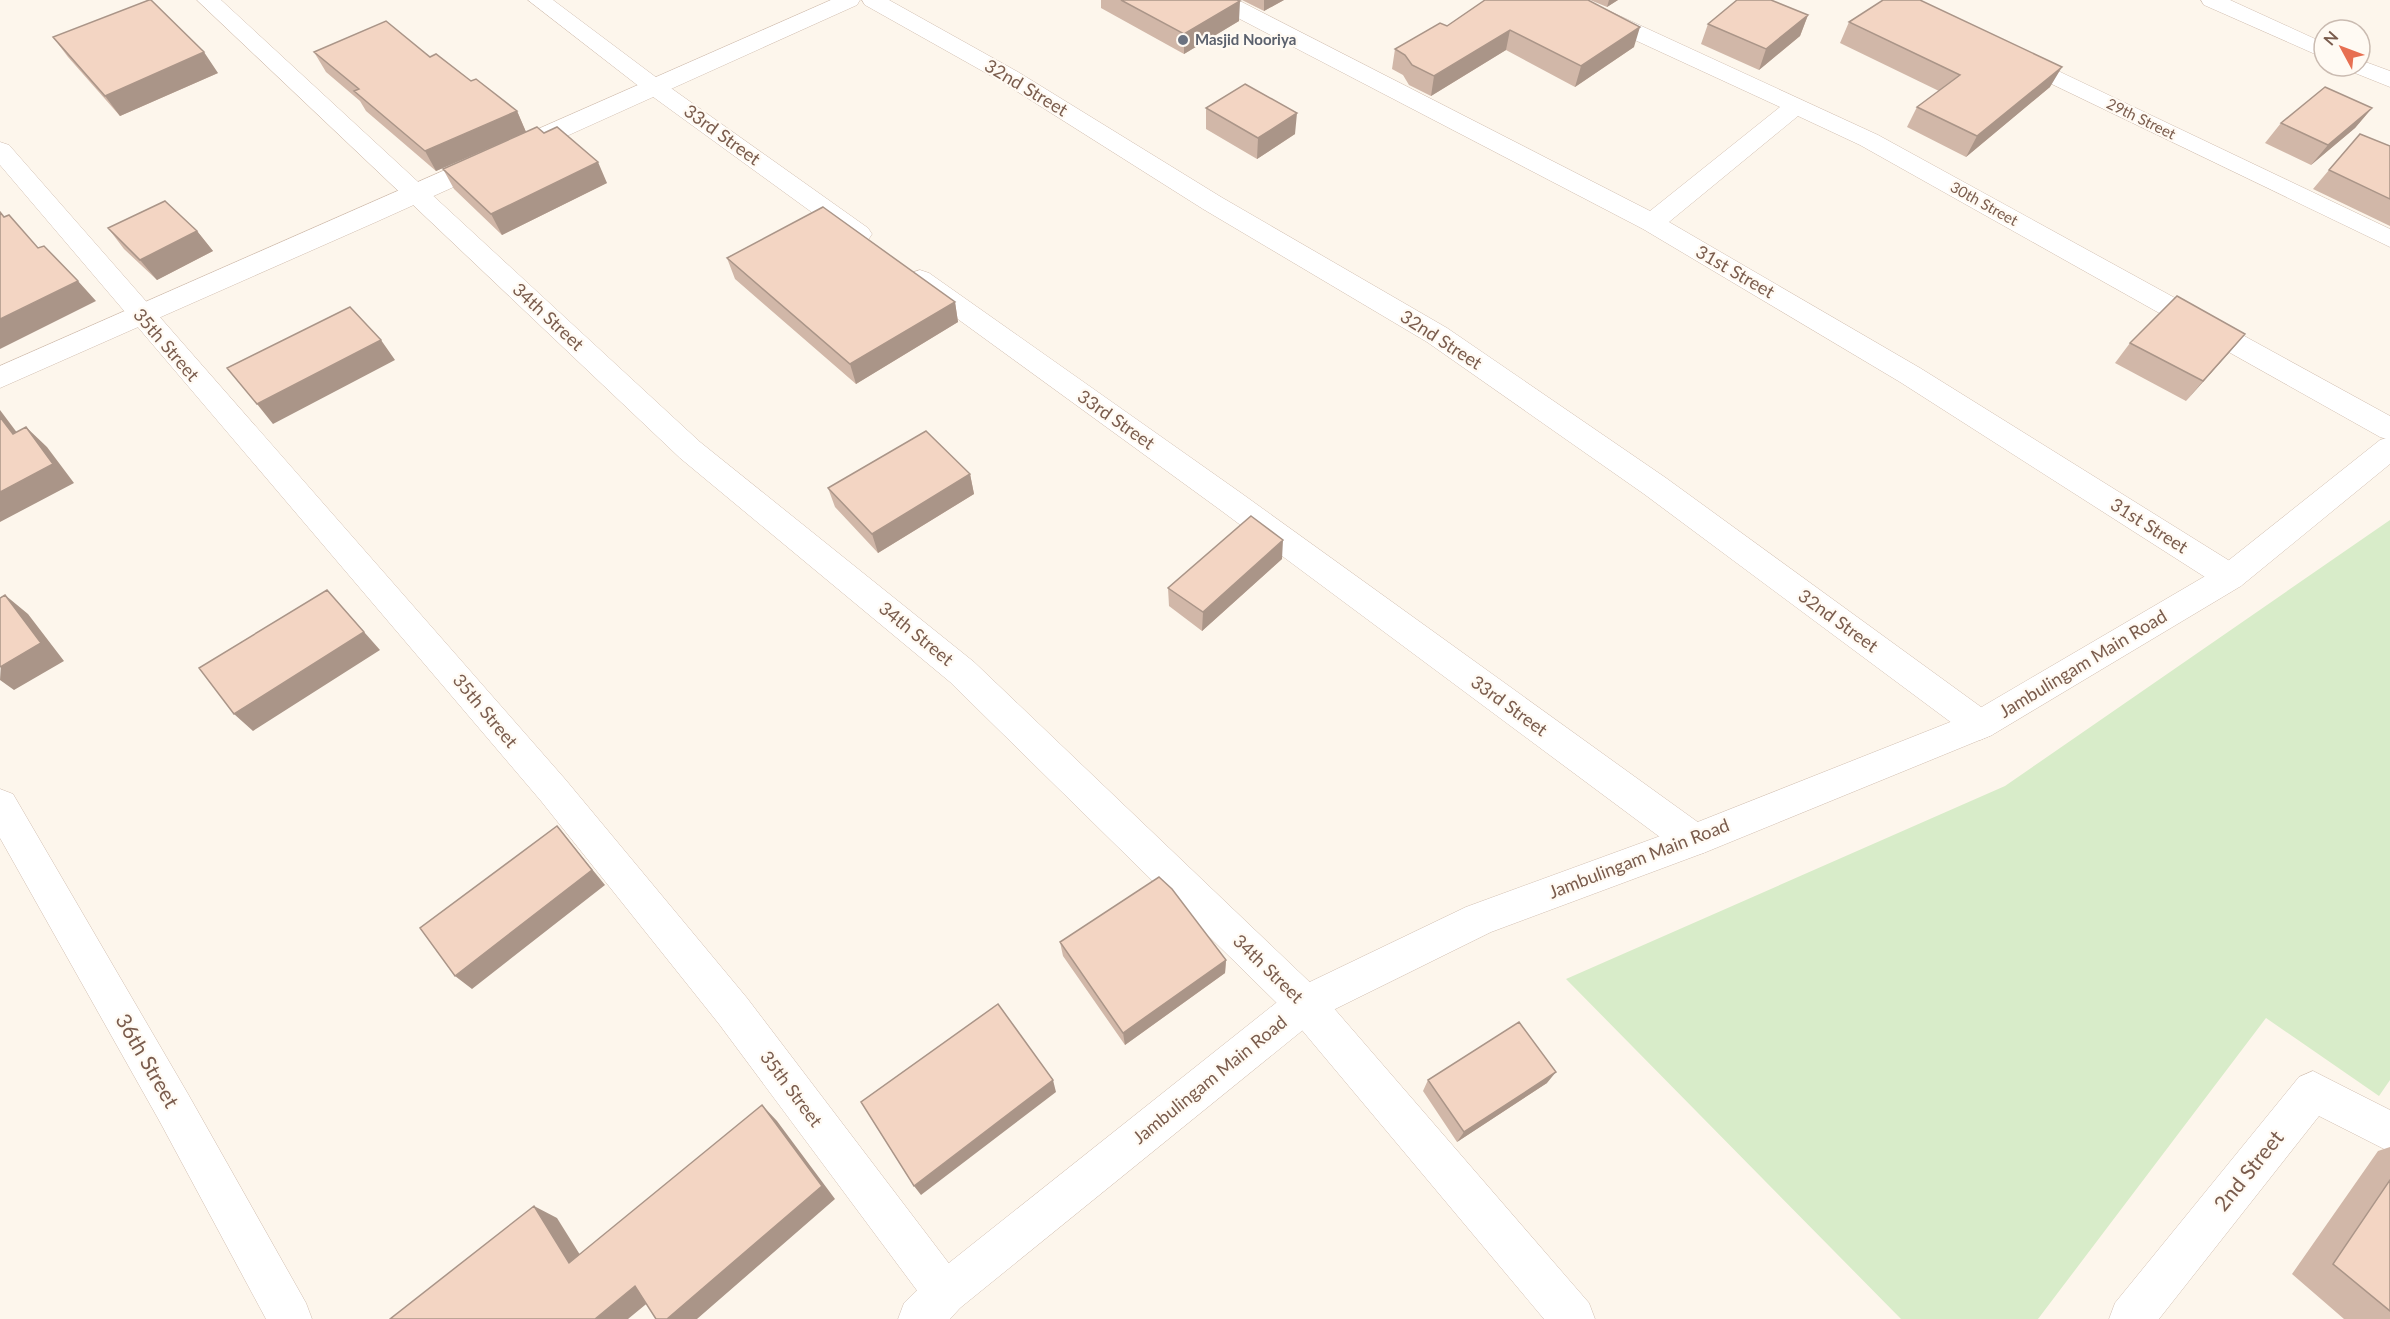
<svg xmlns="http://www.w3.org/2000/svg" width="2390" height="1319" font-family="Lato,sans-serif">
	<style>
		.green { fill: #d8ecc9 }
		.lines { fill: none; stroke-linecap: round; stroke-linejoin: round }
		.minor-casing { stroke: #d1beb0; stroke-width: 1 }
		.tertiary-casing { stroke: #d1beb0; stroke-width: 1 }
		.minor { fill: #fff; fill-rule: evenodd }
		.tertiary { fill: #fff; fill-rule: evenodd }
		.wall { fill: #d1b7a8 }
		.shaded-wall { fill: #aa9588 }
		.building { fill: #f3d5c3; stroke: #aa9588; stroke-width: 1.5 }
		.worship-dot { fill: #6b7280; stroke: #fffaf3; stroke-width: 2 }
		.labels { text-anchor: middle; stroke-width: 4.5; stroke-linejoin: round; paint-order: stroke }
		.far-worship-label { font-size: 15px; font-weight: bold; fill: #5b616d; stroke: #fffaf3; text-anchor: start }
		.far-street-label { font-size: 15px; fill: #7a5c4d; stroke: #fffaf3 }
		.street-label { font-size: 18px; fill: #7a5c4d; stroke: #fffaf3 }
		.near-street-label { font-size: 21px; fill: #7a5c4d; stroke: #fffaf3 }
	</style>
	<rect width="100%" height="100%" fill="#fdf6ec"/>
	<path class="green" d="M2390 520V1080L2379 1096 2266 1018 2038 1319H1901L1566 979 2005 786Z"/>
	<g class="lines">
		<defs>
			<path id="minor" d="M197 0H221L700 442 974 662 1319 991 1589 1303 1595 1319H1544L1291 1017 950 682 680 458Z
				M528 0H553L661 81 868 228 872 234 868 240 859 242 850 240 645 91Z
				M862 0H889L1018 72 1221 197 1447 328 1666 478 1992 715 1997 725 1992 735 1980 740 1968 735 1644 494 1427 342 1203 209 1002 82 865 5Z
				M1210 0H1238L1650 211 1780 107 1559 5 1556 0H1585L1878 135 2390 416V440L2380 437 1860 145 1798 116 1669 222 1920 368 2241 568 2246 577 2241 586 2230 590 2219 586 1900 382 1643 229 1213 5Z
				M2201 0H2230L2324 43V58L2204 5Z
				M2016 51 2390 229V247L2008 63 2005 58 2008 53Z
				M2360 60 2390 71V87L2350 71 2346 66H2360Z
				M0 142 9 145 565 779 747 998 960 1278 967 1293 960 1308 945 1315 930 1308 719 1024 541 801 0 165Z
				M920 270 929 273 1241 493 1706 828 1711 840 1706 852 1693 856 1680 852 1219 509 911 285 907 279 911 273Z
				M0 789 13 794 188 1094 306 1303 312 1319H266L160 1122 0 838Z
				M2313 1071 2390 1110V1152L2319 1116 2159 1319H2109L2115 1303 2299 1077Z"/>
			<path id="tertiary" d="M831 0H860L857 5 376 222 0 388V366Z
				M2390 437V464L2241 586 1992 735 1706 852 1491 932 1319 1017 960 1308 950 1319H898L904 1303 930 1278 1291 991 1466 907 1685 827 1968 715 2219 568 2380 440Z"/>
		</defs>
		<use href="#minor" class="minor-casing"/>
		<use href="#tertiary" class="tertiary-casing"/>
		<use href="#minor" class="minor"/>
		<use href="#tertiary" class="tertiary"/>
	</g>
	<path class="wall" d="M1101 0H1237L1239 21 1184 54 1101 8Z
		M1242 0H1284L1264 11Z
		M1485 0 1634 47 1575 87 1506 50 1431 96 1409 85 1403 75 1392 69 1395 49 1447 26Z
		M1590 0H1618L1607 7Z
		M1808 15 1800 36 1759 70 1701 44 1708 24Z
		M1849 22 2050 87 1966 157 1907 127 1917 107 1939 91 1840 43Z
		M53 37 218 73 120 116 68 57Z
		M314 52 430 57 471 81 517 111 526 132 607 183 502 235 454 189 443 169 524 133 436 171 366 111 360 101 326 72Z
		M1206 108 1295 134 1257 159 1206 129Z
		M2372 108 2355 128 2311 165 2265 143 2281 123Z
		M2390 146V226L2313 189 2329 170Z
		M108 228 197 231 213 251 157 280 124 249Z
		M727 258 955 302 958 322 856 384 735 279Z
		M2245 334 2186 401 2115 363 2130 343Z
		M970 474 974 494 878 553 835 507 828 488Z
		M1282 559 1202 631 1169 606 1168 588Z
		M1060 942 1226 960 1225 973 1125 1045 1063 956Z
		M1428 1080 1547 1083 1457 1142 1423 1091Z
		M2390 1147V1319H2344L2292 1274 2378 1151Z"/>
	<path class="shaded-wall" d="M1264 0H1284L1264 11Z
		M1609 0H1618L1607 7Z
		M1240 1 1239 21 1184 54V34Z
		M1808 15 1800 36 1759 70 1766 49Z
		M1640 27 1634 47 1575 87 1581 66Z
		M1510 30 1506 50 1431 96 1434 76Z
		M204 52 218 73 120 116 105 96Z
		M2062 67 2050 87 1966 157 1977 136Z
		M2372 108 2355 128 2311 165 2328 145Z
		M517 111 526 132 436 171 425 151Z
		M1297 113 1295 134 1257 159 1258 138Z
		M598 162 607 183 502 235 491 214Z
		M197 231 213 251 157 280 140 260Z
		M78 281 96 301 0 349V319Z
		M955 302 958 322 856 384 850 364Z
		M2245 334 2228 354 2186 401 2203 381Z
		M381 340 395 360 273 424 257 404Z
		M0 410 33 454 13 434 0 417Z
		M26 427 47 447 74 483 0 522V492Z
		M970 474 974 494 878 553 872 534Z
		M1283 540 1282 559 1202 631 1203 612Z
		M327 590 380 650 253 731 234 714Z
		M5 595 28 614 64 661 14 690 0 680Z
		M557 826 605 885 472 989 455 976Z
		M1226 960 1225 973 1125 1045 1123 1033Z
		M1556 1072 1547 1083 1457 1142 1464 1132Z
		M1053 1080 1056 1092 921 1195 914 1186Z
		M762 1105 777 1121 835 1199 697 1319H667Z
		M534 1206 557 1218 592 1274 569 1263Z
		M635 1286 656 1296 628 1319H595Z"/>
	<path class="building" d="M149 0H151L204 52 105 96 53 37Z
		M1121 0H1237L1240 1 1184 34Z
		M1485 0H1588L1640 27 1581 66 1510 30 1434 76 1412 65 1405 55 1395 49 1440 23 1447 26Z
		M1737 0H1771L1808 15 1766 49 1708 24Z
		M1883 0H1920L2062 67 1977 136 1917 107 1960 75 1849 22Z
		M386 21 430 57 436 54 471 81 476 79 517 111 425 151 354 91 359 89 314 52Z
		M1245 84 1297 113 1258 138 1206 108Z
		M2325 87 2372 108 2328 145 2281 123Z
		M537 127 544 133 557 127 598 162 491 214 443 169Z
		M2360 134 2390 146V199L2329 170Z
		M165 201 197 231 140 260 108 228Z
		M823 207 955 302 850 364 727 258Z
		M0 212 4 217 9 215 38 248 44 246 78 281 0 319Z
		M2177 296 2245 334 2203 381 2130 343Z
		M350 307 381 340 257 404 227 368Z
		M0 417 13 434 26 427 53 464 0 492Z
		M926 431 970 474 872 534 828 488Z
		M1251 516 1283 540 1203 612 1168 588Z
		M327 590 364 632 234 714 199 668Z
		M5 595 41 643 0 667V598Z
		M557 826 592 870 455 976 420 928Z
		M1159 877 1172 889 1226 960 1123 1033 1060 942Z
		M998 1004 1053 1080 914 1186 861 1102Z
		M1519 1022 1556 1072 1464 1132 1428 1080Z
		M762 1105 822 1186 667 1319H656L635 1286 595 1319H390L534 1206 569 1263Z
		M2390 1180V1311L2333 1264Z"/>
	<circle class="worship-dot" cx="1183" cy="40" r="6"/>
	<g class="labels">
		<g class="far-worship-label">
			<text x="1195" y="45">Masjid Nooriya</text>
		</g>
		<g class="far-street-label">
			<text transform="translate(2141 119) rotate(26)" y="5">29th Street</text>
			<text transform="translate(1984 204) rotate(29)" y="5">30th Street</text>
		</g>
		<g class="street-label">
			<text transform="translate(1026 88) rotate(31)" y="6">32nd Street</text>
			<text transform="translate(722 135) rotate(36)" y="6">33rd Street</text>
			<text transform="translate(1735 272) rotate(30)" y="6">31st Street</text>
			<text transform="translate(548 317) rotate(43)" y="6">34th Street</text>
			<text transform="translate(1441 340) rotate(33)" y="6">32nd Street</text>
			<text transform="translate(166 345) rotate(49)" y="6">35th Street</text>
			<text transform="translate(1116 420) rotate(35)" y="6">33rd Street</text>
			<text transform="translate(2149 526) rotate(32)" y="6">31st Street</text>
			<text transform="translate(1838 621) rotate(36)" y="6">32nd Street</text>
			<text transform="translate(916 634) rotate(39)" y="6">34th Street</text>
			<text transform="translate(2083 664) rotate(-31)" y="6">Jambulingam Main Road</text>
			<text transform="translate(1509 706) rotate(36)" y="6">33rd Street</text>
			<text transform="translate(485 711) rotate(50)" y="6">35th Street</text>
			<text transform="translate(1639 859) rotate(-21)" y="6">Jambulingam Main Road</text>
			<text transform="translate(1268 969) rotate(44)" y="6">34th Street</text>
			<text transform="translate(1210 1080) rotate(-39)" y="6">Jambulingam Main Road</text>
			<text transform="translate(791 1089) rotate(53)" y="6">35th Street</text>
		</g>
		<g class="near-street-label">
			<text transform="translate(147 1061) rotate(60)" y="7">36th Street</text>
			<text transform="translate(2249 1171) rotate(-51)" y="7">2nd Street</text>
		</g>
	</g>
	<g transform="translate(2342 48) rotate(311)"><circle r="28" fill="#fffaf3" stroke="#cabbb1" stroke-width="1.5"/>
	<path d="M0-4.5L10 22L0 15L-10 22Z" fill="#e76f51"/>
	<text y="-9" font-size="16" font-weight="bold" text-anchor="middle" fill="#7a5c4d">N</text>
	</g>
</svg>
